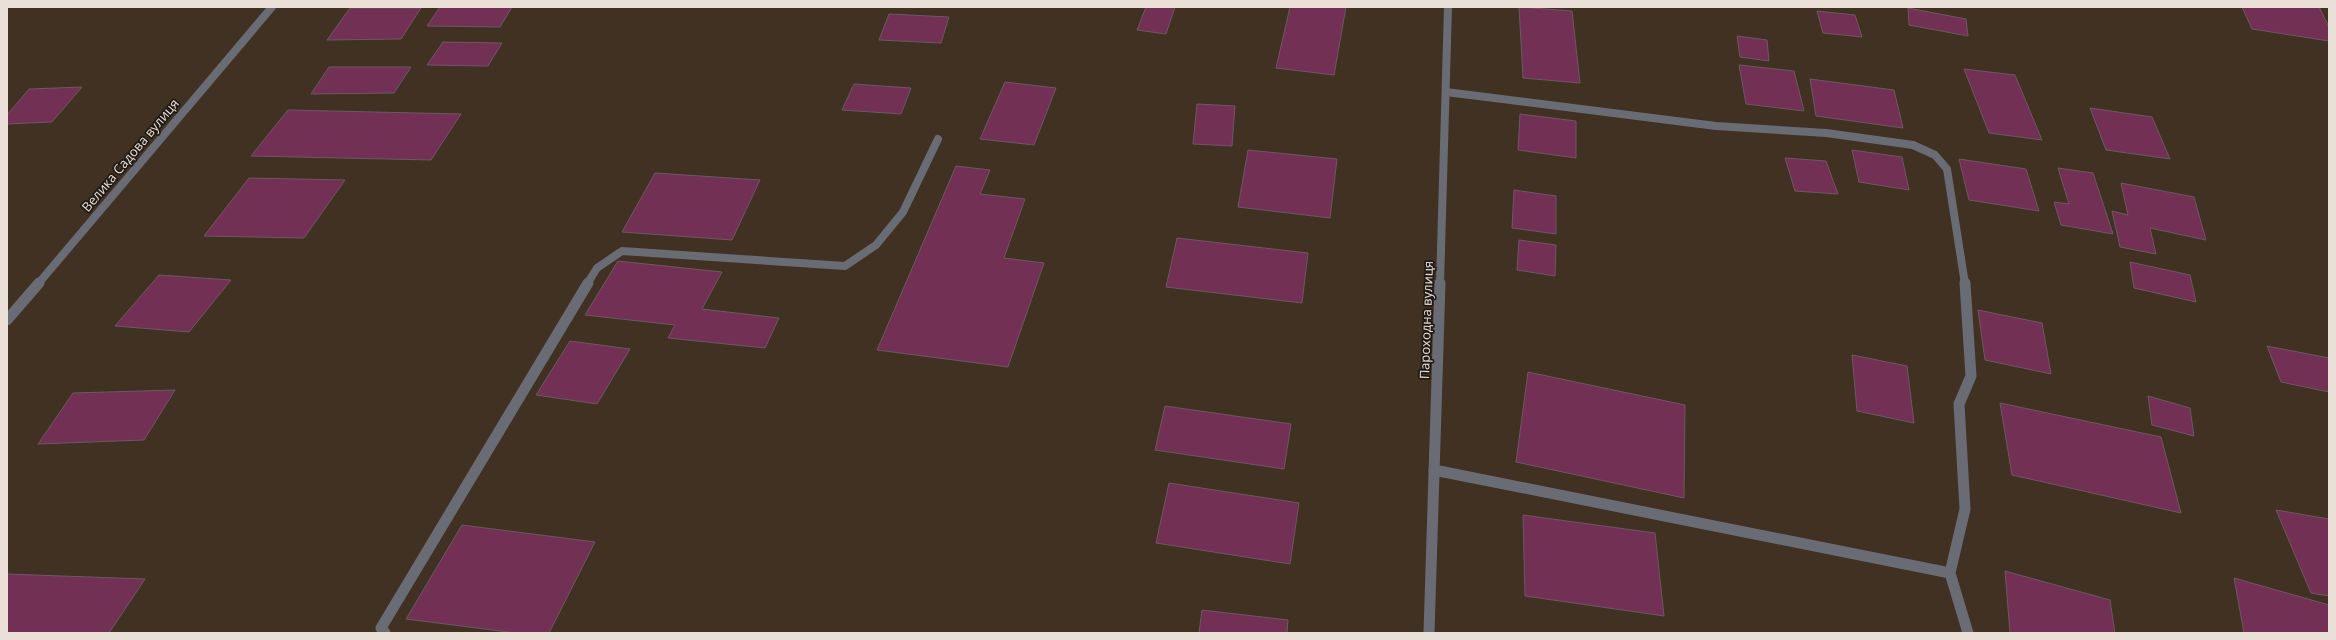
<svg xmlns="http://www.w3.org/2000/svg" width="2336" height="640" font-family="'Open Sans',sans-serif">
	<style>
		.building { fill: #733055; stroke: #6d5862 }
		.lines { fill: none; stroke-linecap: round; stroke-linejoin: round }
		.lane-far1 { stroke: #696c75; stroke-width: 8 }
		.lane { stroke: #696c75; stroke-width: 11 }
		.street-far1 { stroke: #696c75; stroke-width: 8 }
		.street { stroke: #696c75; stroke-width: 11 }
		.labels { text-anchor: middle; stroke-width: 3.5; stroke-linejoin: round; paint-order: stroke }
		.street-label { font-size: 13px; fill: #eae0d8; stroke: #211a14 }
	</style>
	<rect width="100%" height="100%" fill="#403123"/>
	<path class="building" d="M440 7H512L500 27 427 26Z
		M1146 7H1175L1166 34 1137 30Z
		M1290 7H1346L1334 75 1276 68Z
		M1519 7 1572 11 1580 83 1523 78Z
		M2242 7H2319L2329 27V41L2252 29Z
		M350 8H421L401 39 327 40Z
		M1908 8 1966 19 1968 36 1909 25Z
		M1817 11 1855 15 1862 37 1823 33Z
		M889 14 949 17 941 43 879 40Z
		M1737 36 1767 40 1769 61 1740 57Z
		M443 42 502 43 488 66 427 65Z
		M1739 65 1794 71 1804 111 1746 104Z
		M329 67H411L394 93 311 94Z
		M1964 69 2015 75 2042 140 1989 133Z
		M1810 79 1894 90 1903 128 1816 116Z
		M1005 82 1056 88 1034 145 980 139Z
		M854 84 911 88 901 114 842 110Z
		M82 87 52 122 7 124V115L29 89Z
		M1197 104 1235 106 1232 146 1193 144Z
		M2090 108 2152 117 2170 159 2106 150Z
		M288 110 461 114 431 160 251 156Z
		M1520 114 1576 121V158L1518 150Z
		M1248 150 1337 159 1330 218 1238 207Z
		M1852 150 1902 157 1909 190 1859 182Z
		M1785 158 1826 161 1838 194 1795 191Z
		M1959 159 2026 169 2039 211 1969 200Z
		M956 166 990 170 980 194 1025 199 1004 258 1044 263 1008 367 877 350Z
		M2058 168 2093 173 2113 234 2061 225 2054 202 2069 204Z
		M655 173 760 180 732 240 622 232Z
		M249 178 345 180 304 238 204 236Z
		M2121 183 2194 197 2206 240 2150 228 2156 254 2120 247 2112 211 2128 215Z
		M1514 190 1556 196V234L1512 228Z
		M1177 238 1308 253 1302 303 1166 287Z
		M1519 240 1556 245 1555 276 1517 270Z
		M618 261 722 272 702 309 779 318 765 348 668 338 675 325 585 315Z
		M2130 262 2190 275 2196 302 2134 288Z
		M159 275 231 280 189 332 115 326Z
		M1978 310 2042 323 2051 374 1985 360Z
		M570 341 630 349 597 404 536 395Z
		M2267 346 2329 358V392L2281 382Z
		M1852 355 1907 366 1914 423 1857 411Z
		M1528 372 1685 405 1684 498 1516 462Z
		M175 390 144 440 38 444 73 393Z
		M2148 396 2190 408 2194 436 2152 425Z
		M2000 403 2161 437 2181 513 2012 475Z
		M1165 406 1291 424 1284 469 1155 450Z
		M1169 483 1299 503 1290 564 1156 543Z
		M2276 510 2329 519V596L2311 593Z
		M1523 515 1655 533 1664 616 1525 596Z
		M462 525 595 542 549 633H516L406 619Z
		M2005 571 2110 600 2115 633H2010Z
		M7 574 145 579 109 633H7Z
		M2234 578 2329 605V633H2244Z
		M1202 610 1288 620 1287 633H1199Z"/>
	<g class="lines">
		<path class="lane-far1" d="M1446 92 1716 126 1826 133 1913 145 1935 155 1947 169 1965 284"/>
		<path class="lane" d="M1965 283 1971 376 1959 404 1965 509 1950 573 1968 633
			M1434 470 1950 573"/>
		<path class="street-far1" d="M38 284 272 7
			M587 284 597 268 622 251 845 266 876 245 903 212 938 139
			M1440 284 1448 7"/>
		<path class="street" d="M7 320 39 283
			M385 633 381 628 588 283
			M1429 633 1440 283"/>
	</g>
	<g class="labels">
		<g class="street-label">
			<text transform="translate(130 155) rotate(-50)" y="5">Велика Садова вулиця</text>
			<text transform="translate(1426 320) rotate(-88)" y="5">Пароходна вулиця</text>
		</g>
	</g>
	<rect width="2336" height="640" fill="none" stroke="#eae0d8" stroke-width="16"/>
</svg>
